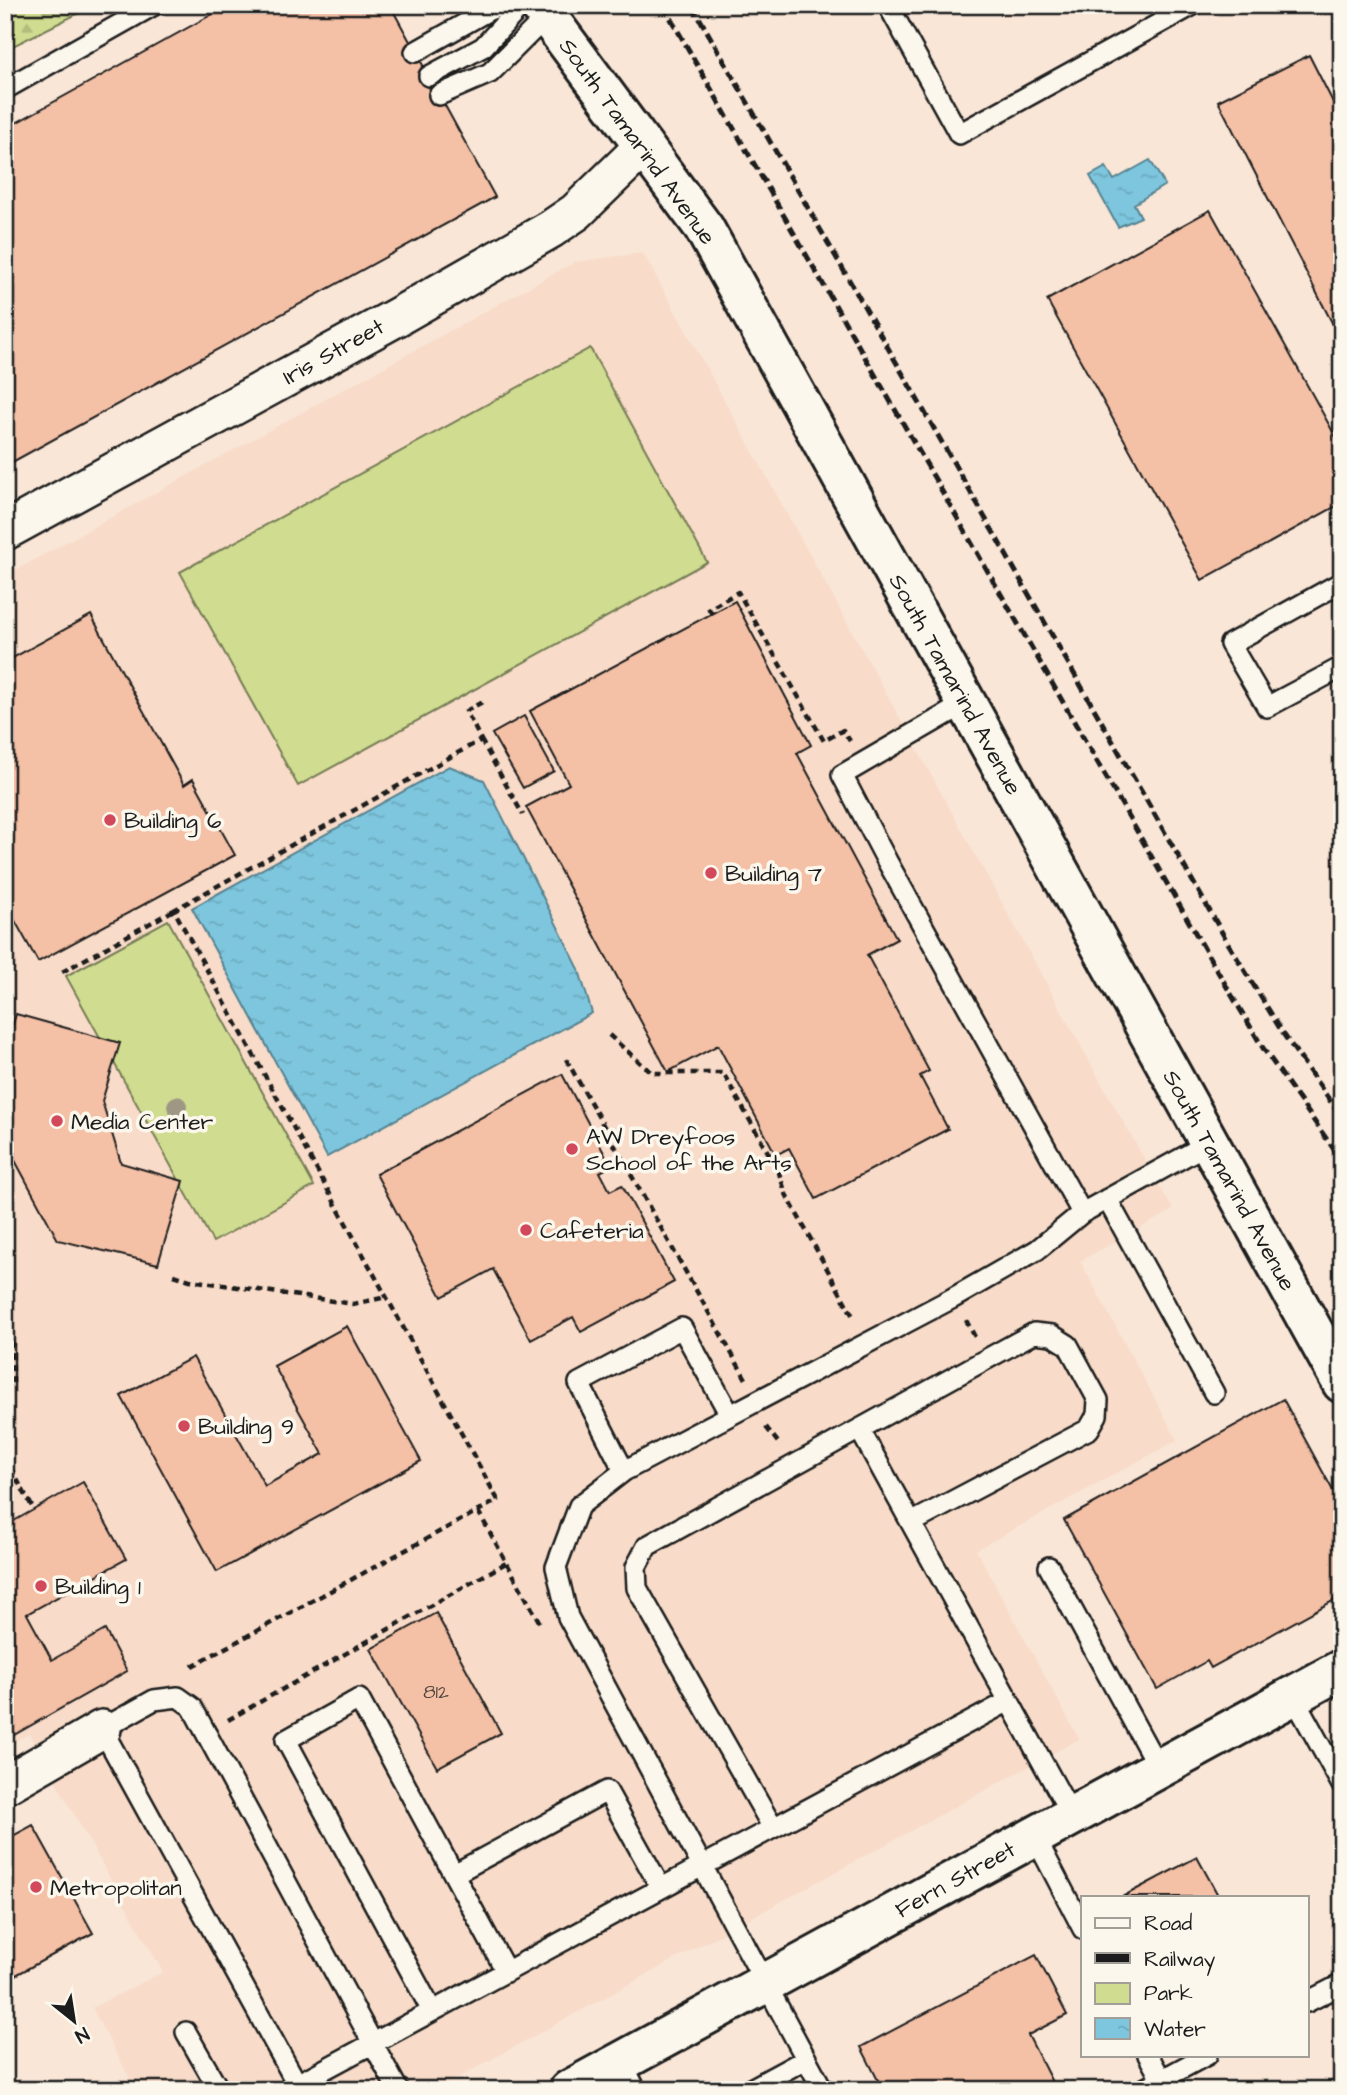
<svg xmlns="http://www.w3.org/2000/svg" width="1347" height="2095" font-family="'Architects Daughter',sans-serif">
	<style>
		.built { fill: #f8dbc8 }
		.green { fill: #d0dc90; stroke: #767c56; stroke-width: 2 }
		.forest { fill: url(#forest-firs); stroke: #767c56; stroke-width: 2 }
		.water { fill: url(#water-ripples); stroke: #568290; stroke-width: 2 }
		.building { fill: #f4c0a6; stroke: #1c1c1c; stroke-width: 2 }
		.lines { fill: none; stroke-linecap: round; stroke-linejoin: round }
		.service-casing { stroke: #1c1c1c; stroke-width: 24 }
		.minor-casing { stroke: #1c1c1c; stroke-width: 42 }
		.tertiary-casing { stroke: #1c1c1c; stroke-width: 44 }
		.path { stroke: #1c1c1c; stroke-width: 4.5; stroke-dasharray: 7 5; stroke-linecap: butt }
		.service { stroke: #fbf7ec; stroke-width: 19 }
		.minor { stroke: #fbf7ec; stroke-width: 37 }
		.tertiary { stroke: #fbf7ec; stroke-width: 38 }
		.rail { stroke: #1c1c1c; stroke-width: 5; stroke-dasharray: 10 5; stroke-linecap: butt }
		.tree { fill: #9d9783 }
		.poi-dot { fill: #d1495b; stroke: #fbf7ec; stroke-width: 2.5 }
		.labels { text-anchor: middle; stroke-width: 7; stroke-linejoin: round; paint-order: stroke }
		.number-label { font-size: 19px; fill: #52453e }
		.street-label { font-size: 23px; fill: #1c1c1c; stroke: #fbf7ec }
		.poi-label { font-size: 23px; fill: #1c1c1c; stroke: #fbf7ec; text-anchor: start }
	</style>
	<defs>
		<pattern id="forest-firs" width="22" height="20" patternUnits="userSpaceOnUse" patternTransform="scale(1.75)"><rect width="22" height="20" fill="#d0dc90"/><path d="M5 1l3.5 6h-7zM16 11l3.5 6h-7z" fill="#b2bc7c"/></pattern>
		<pattern id="water-ripples" width="26" height="14" patternUnits="userSpaceOnUse" patternTransform="scale(1.75)"><rect width="26" height="14" fill="#7dc6de"/><path d="M2 4q2-2 4 0t4 0M15 11q2-2 4 0t4 0" fill="none" stroke="#6baabe"/></pattern>
	</defs>
	<rect width="100%" height="100%" fill="#f9e6d7"/>
	<filter id="ink" filterUnits="userSpaceOnUse"><feTurbulence type="fractalNoise" baseFrequency=".0143" numOctaves="2"/><feDisplacementMap in="SourceGraphic" scale="14" xChannelSelector="R" yChannelSelector="G"/><feConvolveMatrix kernelMatrix="1 2 1 2 8 2 1 2 1" color-interpolation-filters="sRGB"/></filter>
	<g filter="url(#ink)">
		<path class="built" d="M643 253 1104 1088 1173 1210 1080 1261 1177 1440 976 1550 1079 1739 435 2090H136L92 2008 163 1972 29 1734 5 1746V576L575 262Z"/>
		<path class="green" d="M590 348 707 562 298 786 180 572Z
			M168 920 314 1186 213 1242 66 976Z"/>
		<path class="forest" d="M5 5H95L5 50Z"/>
		<path class="water" d="M1150 160 1165 185 1134 204 1141 217 1118 227 1090 176 1106 167 1114 180Z
			M449 766 484 780 578 967 592 1013 327 1157 192 908Z"/>
		<path class="building" d="M229 5H390L495 197 5 466V129Z
			M1309 55 1342 120V342L1218 101Z
			M1210 210 1342 448V503L1202 580 1047 300Z
			M735 601 811 745 797 753 897 939 867 955 929 1071 920 1076 948 1129 816 1199 789 1148 776 1155 718 1045 668 1072 526 807 569 784 530 711Z
			M91 615 184 785 193 779 235 855 38 962 5 903V662Z
			M524 716 554 771 523 788 492 734Z
			M16 1014 120 1043 102 1101 121 1163 183 1181 158 1264 58 1240 5 1142V1050Z
			M562 1074 611 1166 600 1172 610 1191 622 1185 674 1282 581 1332 573 1317 531 1340 493 1269 442 1297 376 1174Z
			M347 1326 421 1461 217 1572 121 1396 193 1357 265 1486 323 1454 274 1366Z
			M1283 1399 1342 1507V1596L1211 1668 1207 1661 1157 1689 1064 1520Z
			M83 1482 126 1559 27 1614 52 1660 105 1630 127 1671 5 1740V1526Z
			M436 1613 501 1733 437 1768 371 1649Z
			M33 1825 93 1933 5 1981V1840Z
			M1197 1857 1219 1897H1122Z
			M1036 1955 1067 2015 1028 2035 1056 2090H883L861 2047Z"/>
		<g class="lines">
			<defs>
				<path id="service" d="M888 5 959 134 1193 5
					M415 52 489 10 503 5
					M429 76 483 47 522 5
					M5 89 154 5
					M439 95 490 73 547 16
					M1342 582 1230 644 1267 707 1342 667
					M966 703 842 775 887 861 1082 1213
					M1107 1199 1214 1393
					M860 1430 1072 1816
					M624 1471 579 1383 682 1328 730 1415
					M1049 1567 1159 1769
					M1293 1696 1342 1785
					M773 1828 637 1588 636 1567 647 1546 1034 1333 1052 1335 1068 1345 1098 1400 1097 1415 1089 1429 911 1523
					M1034 1835 1083 1929
					M454 1874 607 1791 661 1888
					M1307 2002 1342 1984
					M432 2011 286 1740 359 1699 506 1971
					M186 2032 219 2090
					M1148 2055 1166 2088
					M621 2061 636 2090
					M297 2084 102 1729 154 1700 178 1697 192 1707 398 2090
					M288 2089 1009 1701
					M749 2090 806 2059
					M823 2090 568 1617 556 1567 579 1506 624 1471 953 1298 1037 1250 1082 1213 1209 1143
					M1142 2090 1207 2055"/>
				<path id="minor" d="M5 531 397 317 551 229 576 212 644 146
					M5 1785 102 1729"/>
				<path id="tertiary" d="M539 5 704 228 1342 1383
					M569 2090 1342 1669"/>
			</defs>
			<use href="#service" class="service-casing"/>
			<use href="#minor" class="minor-casing"/>
			<use href="#tertiary" class="tertiary-casing"/>
			<path class="path" d="M712 614 709 609 738 592 824 741 843 730 850 741
				M481 740 523 815
				M62 972 174 910
				M5 1008H9
				M609 1035 652 1073H723L778 1170 786 1194 854 1318
				M566 1059 746 1379
				M174 1275 190 1280 353 1304 387 1297
				M966 1320 975 1337
				M5 1330 12 1342 13 1387
				M766 1427 780 1445
				M5 1458 34 1510
				M478 1511 540 1623
				M192 1666 498 1500 174 910 481 740 466 711 484 701
				M228 1720 506 1563"/>
			<use href="#service" class="service"/>
			<use href="#minor" class="minor"/>
			<use href="#tertiary" class="tertiary"/>
			<path class="rail" d="M663 5 1208 955 1263 1048 1342 1161
				M692 5 1228 943 1284 1035 1342 1118"/>
		</g>
		<circle class="tree" cx="177" cy="1106" r="10"/>
	</g>
	<g class="poi-dot">
		<circle cx="110" cy="820" r="7"/>
		<circle cx="711" cy="873" r="7"/>
		<circle cx="57" cy="1121" r="7"/>
		<circle cx="572" cy="1149" r="7"/>
		<circle cx="526" cy="1230" r="7"/>
		<circle cx="184" cy="1426" r="7"/>
		<circle cx="41" cy="1586" r="7"/>
		<circle cx="36" cy="1887" r="7"/>
	</g>
	<g class="labels">
		<g class="number-label">
			<text x="436" y="1698">812</text>
		</g>
		<g class="street-label">
			<text transform="translate(638 141) rotate(54)" y="8">South Tamarind Avenue</text>
			<text transform="translate(333 351) rotate(-29)" y="8">Iris Street</text>
			<text transform="translate(956 684) rotate(61)" y="8">South Tamarind Avenue</text>
			<text transform="translate(1230 1180) rotate(61)" y="8">South Tamarind Avenue</text>
			<text transform="translate(955 1879) rotate(-29)" y="8">Fern Street</text>
		</g>
		<g class="poi-label">
			<text x="124" y="828">Building 6</text>
			<text x="725" y="881">Building 7</text>
			<text x="71" y="1129">Media Center</text>
			<text x="586" y="1144">AW Dreyfoos<tspan x="586" dy="26">School of the Arts</tspan></text>
			<text x="540" y="1238">Cafeteria</text>
			<text x="198" y="1434">Building 9</text>
			<text x="55" y="1594">Building 1</text>
			<text x="50" y="1895">Metropolitan</text>
		</g>
	</g>
	<rect width="1347" height="2095" fill="none" stroke="#fbf7ec" stroke-width="28"/>
	<rect x="14" y="14" width="1319" height="2067" fill="none" stroke="#1c1c1c" stroke-width="2.5" filter="url(#ink)"/>
	<rect x="1081" y="1896" width="228" height="161" fill="#fbf7ec" stroke="#a29f99" stroke-width="2"/>
	<rect x="1095" y="1918" width="35" height="10" fill="#fbf7ec" stroke="#a29f99" stroke-width="2"/>
	<text x="1144" y="1930" font-size="21" fill="#1c1c1c">Road</text>
	<rect x="1095" y="1953" width="35" height="10" fill="#1c1c1c" stroke="#a29f99" stroke-width="2"/>
	<text x="1144" y="1966" font-size="21" fill="#1c1c1c">Railway</text>
	<rect x="1095" y="1983" width="35" height="21" fill="#d0dc90" stroke="#a29f99" stroke-width="2"/>
	<text x="1144" y="2000" font-size="21" fill="#1c1c1c">Park</text>
	<rect x="1095" y="2018" width="35" height="21" fill="url(#water-ripples)" stroke="#a29f99" stroke-width="2"/>
	<text x="1144" y="2036" font-size="21" fill="#1c1c1c">Water</text>
	<g transform="translate(74 2021) rotate(150)" stroke="#fbf7ec" stroke-width="5" paint-order="stroke">
	<path d="M0-5L12 26L0 18L-12 26Z" fill="#1c1c1c"/>
	<text y="-10" font-size="19" font-weight="bold" text-anchor="middle" fill="#1c1c1c">N</text>
	</g>
</svg>
